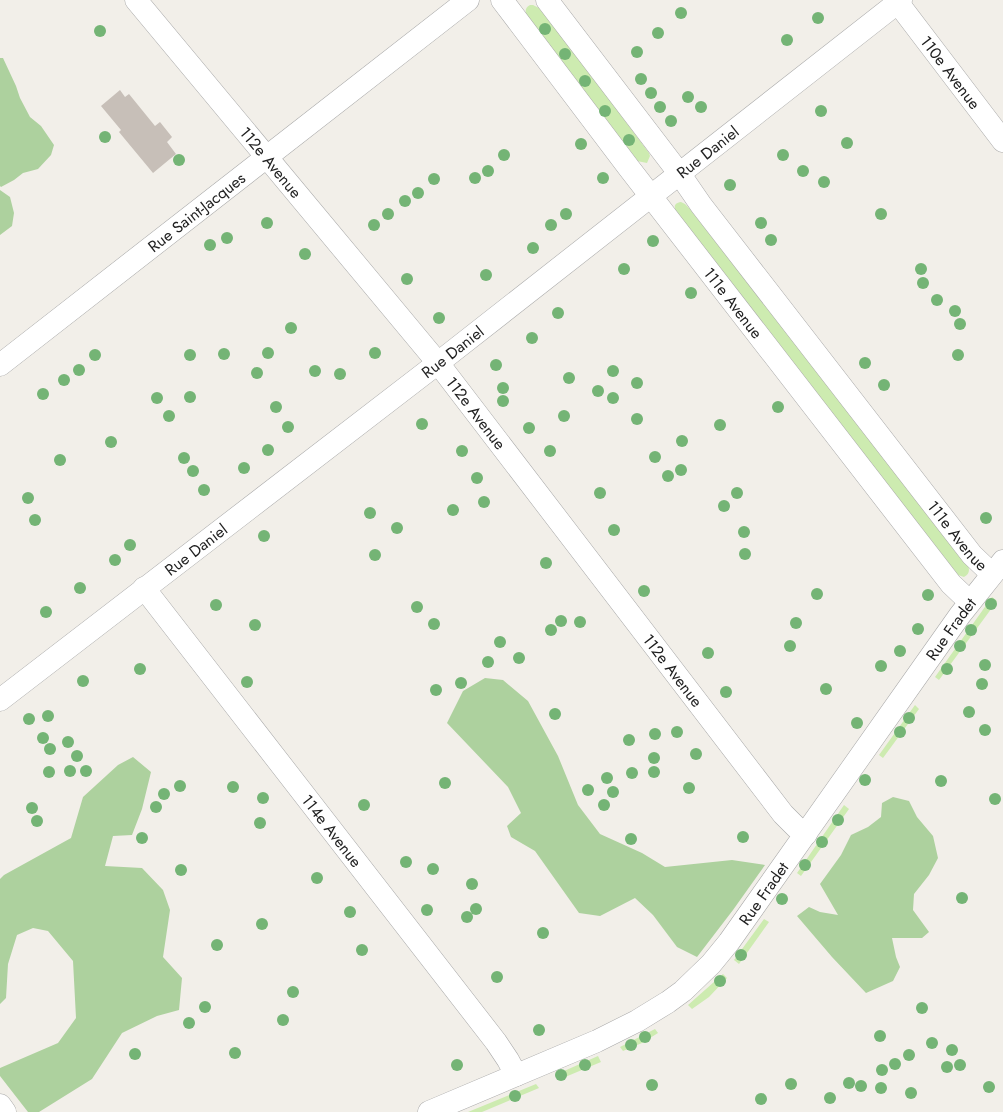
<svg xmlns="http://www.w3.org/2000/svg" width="1003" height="1112" font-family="Jost,sans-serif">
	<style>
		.grass { fill: #cdebb0 }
		.forest { fill: #add19e }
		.building { fill: #c7bfb8 }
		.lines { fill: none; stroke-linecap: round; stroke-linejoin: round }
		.minor-casing { stroke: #a9a9a9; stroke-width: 23 }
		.minor { stroke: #fff; stroke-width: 22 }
		.tree { fill: #74b475 }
		.labels { text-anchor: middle; stroke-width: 3.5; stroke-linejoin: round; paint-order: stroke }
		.street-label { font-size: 16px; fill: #222; stroke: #fff }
	</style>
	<rect width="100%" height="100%" fill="#f2efe9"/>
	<path class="grass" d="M530 5H533L539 8 560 33 649 153 650 156 647 163 637 161 526 14C525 10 526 7 530 5Z
		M681 202 685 204 690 209 968 565C970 571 969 574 964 577L958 575 677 214C674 208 673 203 681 202Z
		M992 597 997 601 939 680 935 677Z
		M915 705 919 709 883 758 879 755Z
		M844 805 849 809 801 876 797 873Z
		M764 919 769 922 739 964 734 960Z
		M723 974 727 978 709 997 692 1009 688 1005Z
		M655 1029 658 1033 642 1043 623 1051 620 1047Z
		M598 1056 601 1062 558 1080 555 1075Z
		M536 1084 539 1088 482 1112H468Z"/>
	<path class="forest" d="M0 58H3L16 86 20 98 30 117 41 126 54 145 51 155 38 169 23 173 14 180 1 187 0 186Z
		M0 190 10 197 14 213 12 226 0 235Z
		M485 678 503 680 528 701 558 756 578 805 600 834 642 853 665 867 732 860 765 865 733 910 697 957 677 947 653 915 635 898 600 916 579 913 535 851 511 837 507 826 521 813 508 787 447 723 463 691Z
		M133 757 151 772 142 809 132 835 113 836 105 866 142 868 163 890 170 910 163 957 182 978 179 1010 157 1016 122 1033 92 1079 39 1112H28L0 1076V1068L58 1043 76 1018 73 961 48 931 33 928 17 935 8 964 6 998 0 1004V879L4 875 71 838 83 797 118 765Z
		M893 797 909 801 917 817 933 836 938 858 929 875 914 894 913 910 929 932 922 938H892L896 957 900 967 893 981 866 993 832 957 797 916 809 907 820 912 838 915 820 884 841 855 851 835 868 827 881 817 882 803Z"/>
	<path class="building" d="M120 90 125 97 129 94 155 126 160 122 172 137 167 142 176 154 153 173 119 132 121 130 101 106Z"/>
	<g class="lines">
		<defs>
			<g id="minor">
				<path id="s1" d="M136 0 438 363 783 814 796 827 806 834"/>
				<path id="s2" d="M502 0 629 168 951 584 970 602"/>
				<path id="s3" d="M547 0 679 173 701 205 972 555 992 574"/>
				<path id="s4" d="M898 3 1003 141"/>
				<path id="s5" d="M0 365 468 0"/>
				<path id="s6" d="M144 588 496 1042 508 1060 516 1075"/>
				<path id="s7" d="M0 700 438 363 901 0"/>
				<path d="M0 1105 5 1112"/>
				<path id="s8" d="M429 1112 597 1041 637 1021 668 1002 683 991 711 964 729 942 960 615 1003 561"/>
			</g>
		</defs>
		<use href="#minor" class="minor-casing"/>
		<use href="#minor" class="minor"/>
	</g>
	<g class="tree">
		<circle cx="681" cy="13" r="6"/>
		<circle cx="818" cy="18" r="6"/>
		<circle cx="545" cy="29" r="6"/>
		<circle cx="100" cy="31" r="6"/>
		<circle cx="658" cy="33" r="6"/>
		<circle cx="787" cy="40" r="6"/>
		<circle cx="637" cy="52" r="6"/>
		<circle cx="565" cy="54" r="6"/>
		<circle cx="641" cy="79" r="6"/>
		<circle cx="585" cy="81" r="6"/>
		<circle cx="651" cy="93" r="6"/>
		<circle cx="688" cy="97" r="6"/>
		<circle cx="660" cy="107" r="6"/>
		<circle cx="701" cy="107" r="6"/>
		<circle cx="605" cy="111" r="6"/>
		<circle cx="821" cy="111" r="6"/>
		<circle cx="671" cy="121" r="6"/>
		<circle cx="105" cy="137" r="6"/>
		<circle cx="629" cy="140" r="6"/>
		<circle cx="847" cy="143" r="6"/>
		<circle cx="581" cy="144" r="6"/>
		<circle cx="504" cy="155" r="6"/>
		<circle cx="783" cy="155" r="6"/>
		<circle cx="179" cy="160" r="6"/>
		<circle cx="488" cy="171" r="6"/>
		<circle cx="803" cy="171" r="6"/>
		<circle cx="475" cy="178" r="6"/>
		<circle cx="603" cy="178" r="6"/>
		<circle cx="434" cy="179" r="6"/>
		<circle cx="824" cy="182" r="6"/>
		<circle cx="730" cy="185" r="6"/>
		<circle cx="418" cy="193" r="6"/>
		<circle cx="405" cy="201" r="6"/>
		<circle cx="388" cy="214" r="6"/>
		<circle cx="566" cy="214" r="6"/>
		<circle cx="881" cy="214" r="6"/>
		<circle cx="267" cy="223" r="6"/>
		<circle cx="761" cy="223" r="6"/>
		<circle cx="374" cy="225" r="6"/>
		<circle cx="551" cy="225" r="6"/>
		<circle cx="227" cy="238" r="6"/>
		<circle cx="771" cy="240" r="6"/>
		<circle cx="653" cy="241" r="6"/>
		<circle cx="210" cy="245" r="6"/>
		<circle cx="533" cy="248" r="6"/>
		<circle cx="305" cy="254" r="6"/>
		<circle cx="624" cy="269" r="6"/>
		<circle cx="921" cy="269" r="6"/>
		<circle cx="486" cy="275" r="6"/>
		<circle cx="407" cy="279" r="6"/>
		<circle cx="923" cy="283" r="6"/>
		<circle cx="691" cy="293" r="6"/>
		<circle cx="937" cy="300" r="6"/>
		<circle cx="955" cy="311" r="6"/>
		<circle cx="558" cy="313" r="6"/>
		<circle cx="439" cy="318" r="6"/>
		<circle cx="960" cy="324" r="6"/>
		<circle cx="291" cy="328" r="6"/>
		<circle cx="532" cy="338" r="6"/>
		<circle cx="268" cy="353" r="6"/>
		<circle cx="375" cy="353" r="6"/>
		<circle cx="224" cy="354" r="6"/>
		<circle cx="95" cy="355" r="6"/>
		<circle cx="190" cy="355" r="6"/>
		<circle cx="958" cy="355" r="6"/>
		<circle cx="865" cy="363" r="6"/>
		<circle cx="496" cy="365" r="6"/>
		<circle cx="79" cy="370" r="6"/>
		<circle cx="315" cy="371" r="6"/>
		<circle cx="613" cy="371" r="6"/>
		<circle cx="257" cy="373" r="6"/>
		<circle cx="340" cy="374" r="6"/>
		<circle cx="569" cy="378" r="6"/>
		<circle cx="64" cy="380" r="6"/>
		<circle cx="637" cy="383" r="6"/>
		<circle cx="884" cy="385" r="6"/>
		<circle cx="503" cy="388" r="6"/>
		<circle cx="598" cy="391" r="6"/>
		<circle cx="43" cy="394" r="6"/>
		<circle cx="190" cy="397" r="6"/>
		<circle cx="157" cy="398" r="6"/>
		<circle cx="613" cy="398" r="6"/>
		<circle cx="503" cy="401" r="6"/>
		<circle cx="276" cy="407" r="6"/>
		<circle cx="778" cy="407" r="6"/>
		<circle cx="169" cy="416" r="6"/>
		<circle cx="564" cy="416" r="6"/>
		<circle cx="637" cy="419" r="6"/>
		<circle cx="422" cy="424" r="6"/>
		<circle cx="720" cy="425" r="6"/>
		<circle cx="288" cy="427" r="6"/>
		<circle cx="529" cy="428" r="6"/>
		<circle cx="682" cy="441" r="6"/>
		<circle cx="111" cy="442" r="6"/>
		<circle cx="268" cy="450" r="6"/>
		<circle cx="462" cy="451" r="6"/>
		<circle cx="550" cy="451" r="6"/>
		<circle cx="655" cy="457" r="6"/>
		<circle cx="184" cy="458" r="6"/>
		<circle cx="60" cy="460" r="6"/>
		<circle cx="244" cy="468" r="6"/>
		<circle cx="681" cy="470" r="6"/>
		<circle cx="193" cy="471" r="6"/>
		<circle cx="668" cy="476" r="6"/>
		<circle cx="477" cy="478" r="6"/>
		<circle cx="204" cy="490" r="6"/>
		<circle cx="600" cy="493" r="6"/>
		<circle cx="737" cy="493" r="6"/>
		<circle cx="28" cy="498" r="6"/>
		<circle cx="484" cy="502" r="6"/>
		<circle cx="724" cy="506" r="6"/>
		<circle cx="453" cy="510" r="6"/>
		<circle cx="370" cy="513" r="6"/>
		<circle cx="986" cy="518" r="6"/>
		<circle cx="35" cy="520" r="6"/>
		<circle cx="397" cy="528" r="6"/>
		<circle cx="614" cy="530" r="6"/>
		<circle cx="744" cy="532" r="6"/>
		<circle cx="264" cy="536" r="6"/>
		<circle cx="130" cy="545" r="6"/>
		<circle cx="745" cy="554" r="6"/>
		<circle cx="375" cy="555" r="6"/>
		<circle cx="115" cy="560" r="6"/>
		<circle cx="546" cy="563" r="6"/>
		<circle cx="80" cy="588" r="6"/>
		<circle cx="644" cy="591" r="6"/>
		<circle cx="817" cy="594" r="6"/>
		<circle cx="928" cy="595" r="6"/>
		<circle cx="991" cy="604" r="6"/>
		<circle cx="216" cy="605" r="6"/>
		<circle cx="417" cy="607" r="6"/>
		<circle cx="46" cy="612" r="6"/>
		<circle cx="561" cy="621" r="6"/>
		<circle cx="580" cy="622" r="6"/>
		<circle cx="796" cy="623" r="6"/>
		<circle cx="434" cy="624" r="6"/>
		<circle cx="255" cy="625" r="6"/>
		<circle cx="918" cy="629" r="6"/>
		<circle cx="551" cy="630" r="6"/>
		<circle cx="971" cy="630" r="6"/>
		<circle cx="500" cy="642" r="6"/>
		<circle cx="790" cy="646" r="6"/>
		<circle cx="960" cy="646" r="6"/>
		<circle cx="900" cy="651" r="6"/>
		<circle cx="708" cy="653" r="6"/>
		<circle cx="519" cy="658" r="6"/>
		<circle cx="488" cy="662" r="6"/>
		<circle cx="985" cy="665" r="6"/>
		<circle cx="881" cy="666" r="6"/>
		<circle cx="140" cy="669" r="6"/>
		<circle cx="947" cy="669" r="6"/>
		<circle cx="83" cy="681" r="6"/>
		<circle cx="247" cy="682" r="6"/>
		<circle cx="461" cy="683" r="6"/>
		<circle cx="982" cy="684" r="6"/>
		<circle cx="826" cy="689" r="6"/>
		<circle cx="436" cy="690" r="6"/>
		<circle cx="726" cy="692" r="6"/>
		<circle cx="969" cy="712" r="6"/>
		<circle cx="555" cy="714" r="6"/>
		<circle cx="48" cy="716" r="6"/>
		<circle cx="909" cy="718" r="6"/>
		<circle cx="29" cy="719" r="6"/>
		<circle cx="857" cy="723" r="6"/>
		<circle cx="985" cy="730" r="6"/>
		<circle cx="677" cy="732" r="6"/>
		<circle cx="900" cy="732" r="6"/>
		<circle cx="655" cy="734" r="6"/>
		<circle cx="43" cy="738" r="6"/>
		<circle cx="629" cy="740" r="6"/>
		<circle cx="68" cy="742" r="6"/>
		<circle cx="50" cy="749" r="6"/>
		<circle cx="696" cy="754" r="6"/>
		<circle cx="77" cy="756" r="6"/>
		<circle cx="654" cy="758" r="6"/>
		<circle cx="70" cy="771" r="6"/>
		<circle cx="86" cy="771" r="6"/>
		<circle cx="49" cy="772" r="6"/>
		<circle cx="654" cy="772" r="6"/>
		<circle cx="632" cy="773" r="6"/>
		<circle cx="607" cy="778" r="6"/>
		<circle cx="865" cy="780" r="6"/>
		<circle cx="941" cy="781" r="6"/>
		<circle cx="445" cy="783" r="6"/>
		<circle cx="180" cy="786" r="6"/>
		<circle cx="233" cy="787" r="6"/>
		<circle cx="689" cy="788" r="6"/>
		<circle cx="588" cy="790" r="6"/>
		<circle cx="613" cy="792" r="6"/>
		<circle cx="164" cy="794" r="6"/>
		<circle cx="263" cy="798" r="6"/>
		<circle cx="995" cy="799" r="6"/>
		<circle cx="364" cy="805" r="6"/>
		<circle cx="604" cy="805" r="6"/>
		<circle cx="156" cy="807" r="6"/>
		<circle cx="32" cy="808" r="6"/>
		<circle cx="838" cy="820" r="6"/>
		<circle cx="37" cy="821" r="6"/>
		<circle cx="260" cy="823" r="6"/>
		<circle cx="743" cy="837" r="6"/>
		<circle cx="142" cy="838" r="6"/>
		<circle cx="631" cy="839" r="6"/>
		<circle cx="822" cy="842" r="6"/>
		<circle cx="406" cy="862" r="6"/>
		<circle cx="805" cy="865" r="6"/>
		<circle cx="433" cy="869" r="6"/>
		<circle cx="181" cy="870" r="6"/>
		<circle cx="317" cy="878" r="6"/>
		<circle cx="472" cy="884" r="6"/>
		<circle cx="962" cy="898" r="6"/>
		<circle cx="782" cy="899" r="6"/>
		<circle cx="476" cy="909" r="6"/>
		<circle cx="427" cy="910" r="6"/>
		<circle cx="350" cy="912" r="6"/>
		<circle cx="467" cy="917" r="6"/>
		<circle cx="262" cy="924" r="6"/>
		<circle cx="543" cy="933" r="6"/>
		<circle cx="217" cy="945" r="6"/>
		<circle cx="362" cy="950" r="6"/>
		<circle cx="741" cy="955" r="6"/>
		<circle cx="497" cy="977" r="6"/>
		<circle cx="720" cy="981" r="6"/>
		<circle cx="293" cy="992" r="6"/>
		<circle cx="205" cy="1007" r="6"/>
		<circle cx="922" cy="1008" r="6"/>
		<circle cx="283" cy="1020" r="6"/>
		<circle cx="189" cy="1023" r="6"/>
		<circle cx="539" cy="1030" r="6"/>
		<circle cx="880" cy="1036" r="6"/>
		<circle cx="645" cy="1037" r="6"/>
		<circle cx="932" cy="1043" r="6"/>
		<circle cx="631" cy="1045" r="6"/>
		<circle cx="952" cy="1050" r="6"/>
		<circle cx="235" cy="1053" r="6"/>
		<circle cx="135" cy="1054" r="6"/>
		<circle cx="909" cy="1055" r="6"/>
		<circle cx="895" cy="1064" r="6"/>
		<circle cx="457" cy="1065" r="6"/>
		<circle cx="585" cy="1065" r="6"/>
		<circle cx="960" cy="1065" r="6"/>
		<circle cx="947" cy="1067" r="6"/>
		<circle cx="882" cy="1070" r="6"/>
		<circle cx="561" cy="1075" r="6"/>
		<circle cx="849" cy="1083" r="6"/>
		<circle cx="791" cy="1084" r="6"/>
		<circle cx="652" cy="1085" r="6"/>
		<circle cx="861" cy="1086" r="6"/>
		<circle cx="989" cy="1087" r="6"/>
		<circle cx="881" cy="1088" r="6"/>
		<circle cx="911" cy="1093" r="6"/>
		<circle cx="515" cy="1096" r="6"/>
		<circle cx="830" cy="1098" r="6"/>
		<circle cx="761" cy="1099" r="6"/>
	</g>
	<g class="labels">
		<g class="street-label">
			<text dy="6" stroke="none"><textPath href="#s4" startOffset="87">110e Avenue</textPath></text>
			<text dy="6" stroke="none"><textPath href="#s7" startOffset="895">Rue Daniel</textPath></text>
			<text dy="6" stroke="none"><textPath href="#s1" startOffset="211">112e Avenue</textPath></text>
			<text dy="6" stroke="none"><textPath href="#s5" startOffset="249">Rue Saint-Jacques</textPath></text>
			<text dy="6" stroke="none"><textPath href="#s2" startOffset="381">111e Avenue</textPath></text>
			<text dy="6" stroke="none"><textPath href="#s7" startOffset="571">Rue Daniel</textPath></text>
			<text dy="6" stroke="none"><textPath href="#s1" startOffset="535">112e Avenue</textPath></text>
			<text dy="6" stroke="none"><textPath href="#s3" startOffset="675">111e Avenue</textPath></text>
			<text dy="6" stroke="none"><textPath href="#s7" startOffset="247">Rue Daniel</textPath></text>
			<text dy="6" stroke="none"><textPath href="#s8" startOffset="733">Rue Fradet</textPath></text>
			<text dy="6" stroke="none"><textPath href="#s1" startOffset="859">112e Avenue</textPath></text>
			<text dy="6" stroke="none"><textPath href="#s6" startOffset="307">114e Avenue</textPath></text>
			<text dy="6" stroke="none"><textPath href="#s8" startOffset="409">Rue Fradet</textPath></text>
		</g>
	</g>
</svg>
